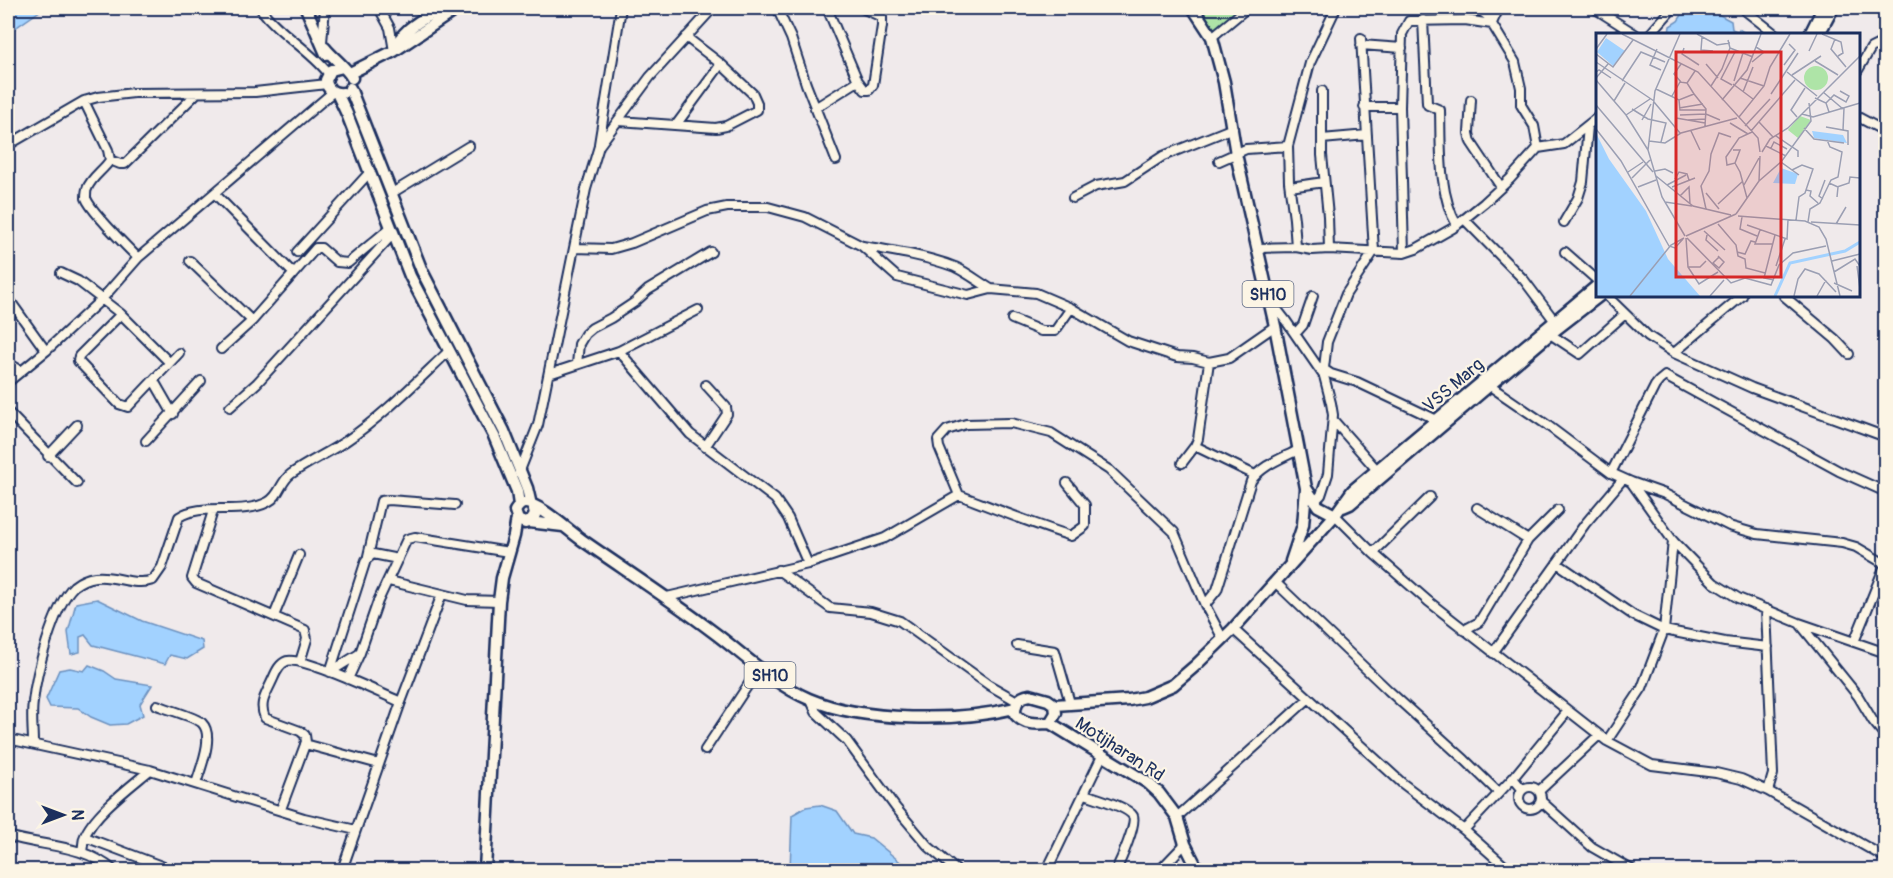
<svg xmlns="http://www.w3.org/2000/svg" width="1893" height="878" font-family="Pangolin,sans-serif">
	<style>
		.green { fill: #aee4a7; stroke: #648a82; stroke-width: 1.5 }
		.water { fill: #a2d2ff; stroke: #6c91bf; stroke-width: 1.5 }
		.lines { fill: none; stroke-linecap: round; stroke-linejoin: round }
		.minor-casing { stroke: #1b2f5e; stroke-width: 12 }
		.major-casing { stroke: #1b2f5e; stroke-width: 15 }
		.minor { stroke: #fcf5e5; stroke-width: 8 }
		.major { stroke: #fcf5e5; stroke-width: 10 }
		.labels { text-anchor: middle; stroke-width: 4.5; stroke-linejoin: round; paint-order: stroke }
		.shield { fill: #fcf5e5; stroke: #5e6a86; stroke-width: 1.5 }
		.shield-label { font-size: 16px; font-weight: bold; fill: #1b2f5e }
		.street-label { font-size: 18px; fill: #1b2f5e; stroke: #fcf5e5 }
		.inset-river { fill: none; stroke: #a2d2ff; stroke-width: 3 }
		.inset-road { fill: none; stroke: #9b9fb3; stroke-width: 1.5 }
		.view { fill: #d62828; fill-opacity: 0.15; stroke: #d62828; stroke-width: 3 }
		.inset-edge { fill: none; stroke: #1b2f5e; stroke-width: 3 }
	</style>
	<rect width="100%" height="100%" fill="#f0eaeb"/>
	<filter id="ink" filterUnits="userSpaceOnUse"><feTurbulence type="fractalNoise" baseFrequency=".0167" numOctaves="2"/><feDisplacementMap in="SourceGraphic" scale="12" xChannelSelector="R" yChannelSelector="G"/><feConvolveMatrix kernelMatrix="1 2 1 2 8 2 1 2 1" color-interpolation-filters="sRGB"/></filter>
	<g filter="url(#ink)">
		<path class="green" d="M1198 8H1240L1214 30Z"/>
		<path class="water" d="M8 8H44L8 33Z
			M1685 8H1707L1731 21 1732 29 1738 32 1739 29 1746 34H1669L1670 26 1678 21 1682 15 1686 14Z
			M97 599 142 621 202 641 203 649 187 659 170 655 165 664 93 645 85 635 80 637V652L71 654 68 632 76 603Z
			M89 665 104 671 116 679 152 685 140 704 143 715 126 724 110 725 91 717 78 708 50 707 46 699 59 670 70 668 84 671Z
			M820 805 837 811 853 834 871 838 910 870H790L792 815 806 807Z"/>
		<g class="lines">
			<defs>
				<path id="minor" d="M260 8C279 34 308 48 328 73
					M379 8 390 28 394 51
					M777 8 791 38 806 84 836 160
					M827 8 858 81 865 90H869L873 85 882 26V17L862 8
					M1477 8 1493 20
					M1594 8 1635 34
					M1742 8 1775 34
					M1423 20 1427 103 1428 105 1440 110C1441 145 1438 194 1457 225
					M1492 23 1499 8
					M1650 34 1673 8
					M1212 37 1247 8
					M322 42 325 8
					M1361 45 1402 48
					M1858 70 1871 48 1877 45 1886 48
					M1322 91V155L1328 216 1329 249
					M1471 100 1469 133 1471 142 1501 187
					M84 101 108 150 110 160C104 170 91 177 87 189 86 190 86 196 86 198 90 210 127 247 138 258
					M1364 107H1400
					M815 108 858 81
					M1858 117 1886 132
					M619 121 716 128 726 126 757 110V103L753 94 721 64 686 37
					M676 125 721 64
					M1322 139 1367 135
					M599 144 621 8
					M8 145 84 101 98 97 134 93 255 92 327 84
					M1538 148 1564 144 1598 117
					M110 160 120 164H125L197 93
					M1219 161 1246 149 1288 146
					M1290 187 1324 182
					M392 193 469 146
					M215 194 293 273
					M1073 198 1096 186 1125 181 1163 156 1233 128
					M1464 219 1524 280 1554 320
					M1564 222 1578 198 1583 182 1588 126
					M863 246C894 251 926 256 955 267 968 273 979 282 991 289
					M1296 247 1294 219 1289 182 1288 146 1310 63 1336 8
					M574 248 611 249 632 243 707 211 727 207H768L805 217 862 246 897 277 968 295 991 289 1036 293 1071 308 1128 341 1177 357 1193 358 1209 362 1198 439 1195 446 1182 463
					M1258 248 1296 247 1312 250 1329 249 1404 253 1416 249 1453 228 1484 203 1510 179 1538 148 1534 126 1521 105V88L1515 62 1492 24 1465 20 1409 21 1402 34 1400 107 1404 253
					M297 252 369 173
					M1565 252 1598 281
					M190 261 252 321
					M61 273 78 281 121 314
					M1607 296 1648 336 1674 353 1752 388 1886 437
					M1784 296 1835 339 1849 354
					M8 298 46 351
					M1272 303 1286 321 1324 376 1331 403 1333 415 1328 474 1321 495 1315 501
					M1012 319 1041 331H1055L1071 308
					M1295 334 1303 325 1313 296
					M1550 334 1580 354 1625 314
					M221 349 252 321 316 248H321L337 262 348 263 391 227
					M619 351 690 434 775 499 788 518 808 564
					M1674 353 1742 296
					M169 362 121 314 79 356 78 361 119 404 128 407 179 353
					M1209 362 1229 358 1275 326
					M8 363 20 370
					M577 364 579 344 585 334 592 328 611 318 635 302 648 290 711 252
					M1322 368 1331 374 1357 382 1437 420
					M1324 368 1327 342 1346 294 1374 251 1361 38
					M549 374 619 351 698 310
					M154 381 173 414
					M8 382 46 351 102 299 138 258 333 92
					M1490 386 1547 425 1611 473 1631 482 1673 541 1714 583 1738 598 1799 623 1886 653
					M230 407 257 383 393 234
					M8 412 77 483
					M1333 420 1377 470
					M146 441 201 381
					M1195 446 1255 475
					M705 447 727 414 726 407 706 385
					M48 456 77 425
					M519 473 538 425 586 189 599 146 650 77 713 8
					M1611 473 1655 386 1659 381 1665 376 1839 471 1886 492
					M1631 482 1665 494 1729 526 1757 534 1842 543 1856 547 1885 564
					M959 495C996 509 1033 524 1071 536L1085 526V505L1067 483
					M1477 508 1528 540
					M213 511 192 578 196 583 305 630 307 639 300 662
					M1335 515 1373 553 1428 601 1607 741 1652 765 1716 773 1741 779 1768 791 1886 858
					M1373 553 1430 497
					M368 556 381 501 389 500 455 505
					M1557 563 1633 615 1664 630 1725 642 1768 647
					M778 570 830 608 871 612 900 621 989 685 1017 701
					M389 581 467 600 499 601
					M1275 582 1388 690 1465 760 1499 793
					M667 597 808 564 885 538 959 495 939 447 938 440 947 430 966 424 1011 423 1051 433 1109 470 1174 532 1205 605 1223 639
					M1205 605 1217 590 1251 481C1262 465 1281 459 1298 450
					M1766 609 1773 774 1768 791
					M274 616 299 555
					M1800 624 1858 696 1873 721 1886 737
					M1233 629 1402 783 1464 830 1509 870
					M1464 630 1479 622 1528 540 1558 510
					M1854 642 1886 563
					M1017 645 1055 651 1070 703
					M1493 653 1585 524 1623 479
					M330 672 366 560 373 554 398 559
					M330 672 359 654
					M348 679 360 653 378 601 407 539 415 537 509 552
					M811 700 816 712 847 741 896 808 928 846 956 870
					M157 705C166 709 196 717 202 723 215 736 200 769 196 784
					M8 739 150 770 304 818 356 830
					M1607 741 1642 688 1664 630 1673 541
					M33 743C33 730 31 715 33 702 36 674 53 606 74 586 79 582 88 578 95 577 115 574 133 587 153 580L162 567 179 517C201 502 241 516 268 502 280 496 280 482 291 474 308 462 328 453 346 441 383 416 416 382 449 351
					M305 744 379 764
					M705 750 760 667
					M1519 798a11 11 0 1 1 22 0a11 11 0 1 1-22 0Z
					M1522 789 1513 778 1567 712
					M1539 791 1598 736
					M1085 794C1096 798 1128 807 1133 816 1137 824 1120 862 1116 870
					M1541 801 1592 847 1632 870
					M281 809 306 742 305 735 300 731 265 718C259 704 265 696 271 683 275 675 278 664 287 661 303 656 382 694 401 702
					M1177 817 1308 699
					M1464 830 1513 778
					M8 836C44 847 83 844 113 870
					M85 837 172 870
					M82 852C83 847 83 842 84 838 93 814 131 786 150 770
					M342 870 401 702 442 594
					M1047 870 1102 756
					M1160 870 1185 844"/>
				<path id="major" d="M306 8 326 54
					M1193 8 1212 37 1224 82 1236 154 1275 326 1306 488 1318 506 1335 515
					M1810 34 1823 8
					M1819 34 1833 8
					M325 48C332 57 349 70 352 78
					M394 51C401 29 422 20 441 8
					M343 67 331 70 326 80C327 90 334 94 343 93
					M350 73 394 51 458 8
					M350 88 422 271 504 431 527 488 531 505
					M337 93 347 114 410 276 494 436 517 491 519 505
					M533 506 535 515 531 521 525 523 518 520 515 511C518 507 520 503 525 503 539 503 569 531 582 540 625 570 670 599 712 631 742 653 775 685 809 699 863 722 958 722 1015 708
					M1343 507 1350 504 1550 334 1599 296
					M529 522 563 526
					M1291 561 1303 525 1306 489
					M1030 695 1048 700 1055 705 1056 713 1050 723C1036 724 1024 725 1015 714 1015 702 1019 697 1030 695Z
					M1055 705 1129 700 1145 697 1173 685 1195 666 1233 629 1335 515 1353 490 1598 285
					M1050 723 1148 783 1159 793 1177 817 1185 844 1198 870
					M485 870 499 601 502 578 514 536 517 518"/>
			</defs>
			<use href="#minor" class="minor-casing"/>
			<use href="#major" class="major-casing"/>
			<use href="#minor" class="minor"/>
			<use href="#major" class="major"/>
		</g>
	</g>
	<g class="labels">
		<g class="shield">
			<rect x="1242.5" y="281" width="51" height="26" rx="4.5"/>
			<rect x="744.5" y="662" width="51" height="26" rx="4.5"/>
		</g>
		<g class="shield-label">
			<text x="1268" y="300">SH10</text>
			<text x="770" y="681">SH10</text>
		</g>
		<g class="street-label">
			<text transform="translate(1453 385) rotate(-40)" y="6">VSS Marg</text>
			<text transform="translate(1120 749) rotate(33)" y="6">Motijharan Rd</text>
		</g>
	</g>
	<g transform="translate(1596 33)">
		<rect width="264" height="264" fill="#f0eaeb"/>
		<path d="M208 45a12 12 0 1 1 24 0a12 12 0 1 1-24 0ZM204 83 215 87 202 105 192 97Z" fill="#aee4a7"/>
		<path d="M10 5 29 18 17 33 1 19ZM216 98 247 102 251 110 218 105ZM0 100 13 126 50 178 72 226 104 263H0ZM185 135 202 141 199 151 177 150Z" fill="#a2d2ff"/>
		<path class="inset-river" d="M179 263 194 230 249 218 264 209"/>
		<path class="inset-road" d="M26 1 102 39 162 105 164 119M84 1 59 58 52 117 66 164 89 203M101 1 121 12 134 10M226 1 245 9 247 20 242 23M106 4 105 17 117 18M239 6 235 16 250 34M88 15 86 21 103 32M134 15 157 24M0 16 11 1M61 16 54 32 65 37M213 18 221 1M0 21 17 34 37 7M219 28 242 42M0 29 58 68M156 29 168 19 160 14M110 31 122 45M188 32 199 17 193 11M0 39 3 37 15 45M191 39 221 63M196 42 225 23M0 45 12 31M144 45 168 53M0 47 30 82 52 117M26 48 45 19 69 29M138 48 147 20M85 49 78 41 85 31M137 51 157 66M136 52 125 46 140 17M115 53 126 36 134 15 132 7M60 56 83 67 98 61 110 76 109 93M147 59 157 34M227 59 247 76M98 61 91 50 99 38M175 61 202 20M76 63 84 49 91 50M219 65 230 70 233 79M83 67 84 77H110M126 67 151 37 165 1M18 68 29 50M58 69 84 100M230 70 238 62 250 69 253 63 244 58M0 72 57 139M83 75 107 71M36 76 52 86 70 90 65 109M206 81 217 84 264 70M30 82 54 66M84 82 110 81 124 87M143 84 168 53 174 34 194 1M201 84 195 77 209 55M80 85 109 90M46 87 55 71M91 87 110 86M163 89 177 104M134 90 152 101M149 93 174 66M230 94 252 98V112M208 95 218 106 248 110M0 96 25 128 73 213 79 215 87 206M247 97 248 75M95 98 104 117M155 98 199 47M180 103 202 118V124M53 108 69 110 85 100 141 85M170 113 190 123M175 115 178 109 191 116M137 117H144L139 130M166 119 174 106 192 95 264 23M196 137 206 132 217 136 209 160 203 164 200 187M59 138 69 136 77 140M32 139 47 129M203 142 185 129 215 88 213 70M60 143 97 173 135 182M36 145 54 127M79 146 83 139 91 141 93 147M163 148 185 129M233 150 242 154 241 164M71 152 90 142M148 152 163 125M42 154 60 147M76 154 99 145M241 154 253 150 254 144 264 145M210 157 215 158 214 163 222 170M110 160 123 176M84 163 93 154 94 171M151 165 144 139 139 130 131 132 130 124 143 105 156 99M227 166 223 163 229 147M69 169 96 173M122 171 147 148M110 176 105 153 113 138 115 121 123 100 135 104M140 181 163 148 164 123M142 183 209 188 223 194 230 206 244 263M146 184 144 196 161 203M212 189 214 176 224 170 235 147 242 144 246 119 234 114 231 107M215 189 264 192M122 191 140 212 142 223 149 226 150 235 169 240M240 191 250 174M151 192 191 206 192 187M164 197 159 211H176M108 198 129 217M111 202 110 207 122 218M90 203 140 181M90 205 92 234 103 251 122 239M91 205 135 250 149 245 175 252 183 232 197 220 230 213M141 219 149 221 155 208 159 209M122 223 128 229 123 235 117 230 123 224M236 228 264 221M180 233 189 206M261 233 264 256M92 234H104L110 228M238 239 259 226 264 233M178 247 168 245 179 202M238 250 256 258M34 263 75 212 88 205M114 263 128 247M198 263 202 246 209 236 223 241 240 259M221 263 230 247"/>
		<path class="view" d="M80 19H185V244H80Z"/>
		<rect width="264" height="264" class="inset-edge"/>
	</g>
	<rect width="1893" height="878" fill="none" stroke="#fcf5e5" stroke-width="30"/>
	<rect x="15" y="15" width="1863" height="848" fill="none" stroke="#1b2f5e" stroke-width="2" filter="url(#ink)"/>
	<g transform="translate(63 815) rotate(90)" stroke="#fcf5e5" stroke-width="4.5" paint-order="stroke">
	<path d="M0-4.5L10 22L0 15L-10 22Z" fill="#1b2f5e"/>
	<text y="-9" font-size="16" font-weight="bold" text-anchor="middle" fill="#1b2f5e">N</text>
	</g>
</svg>
